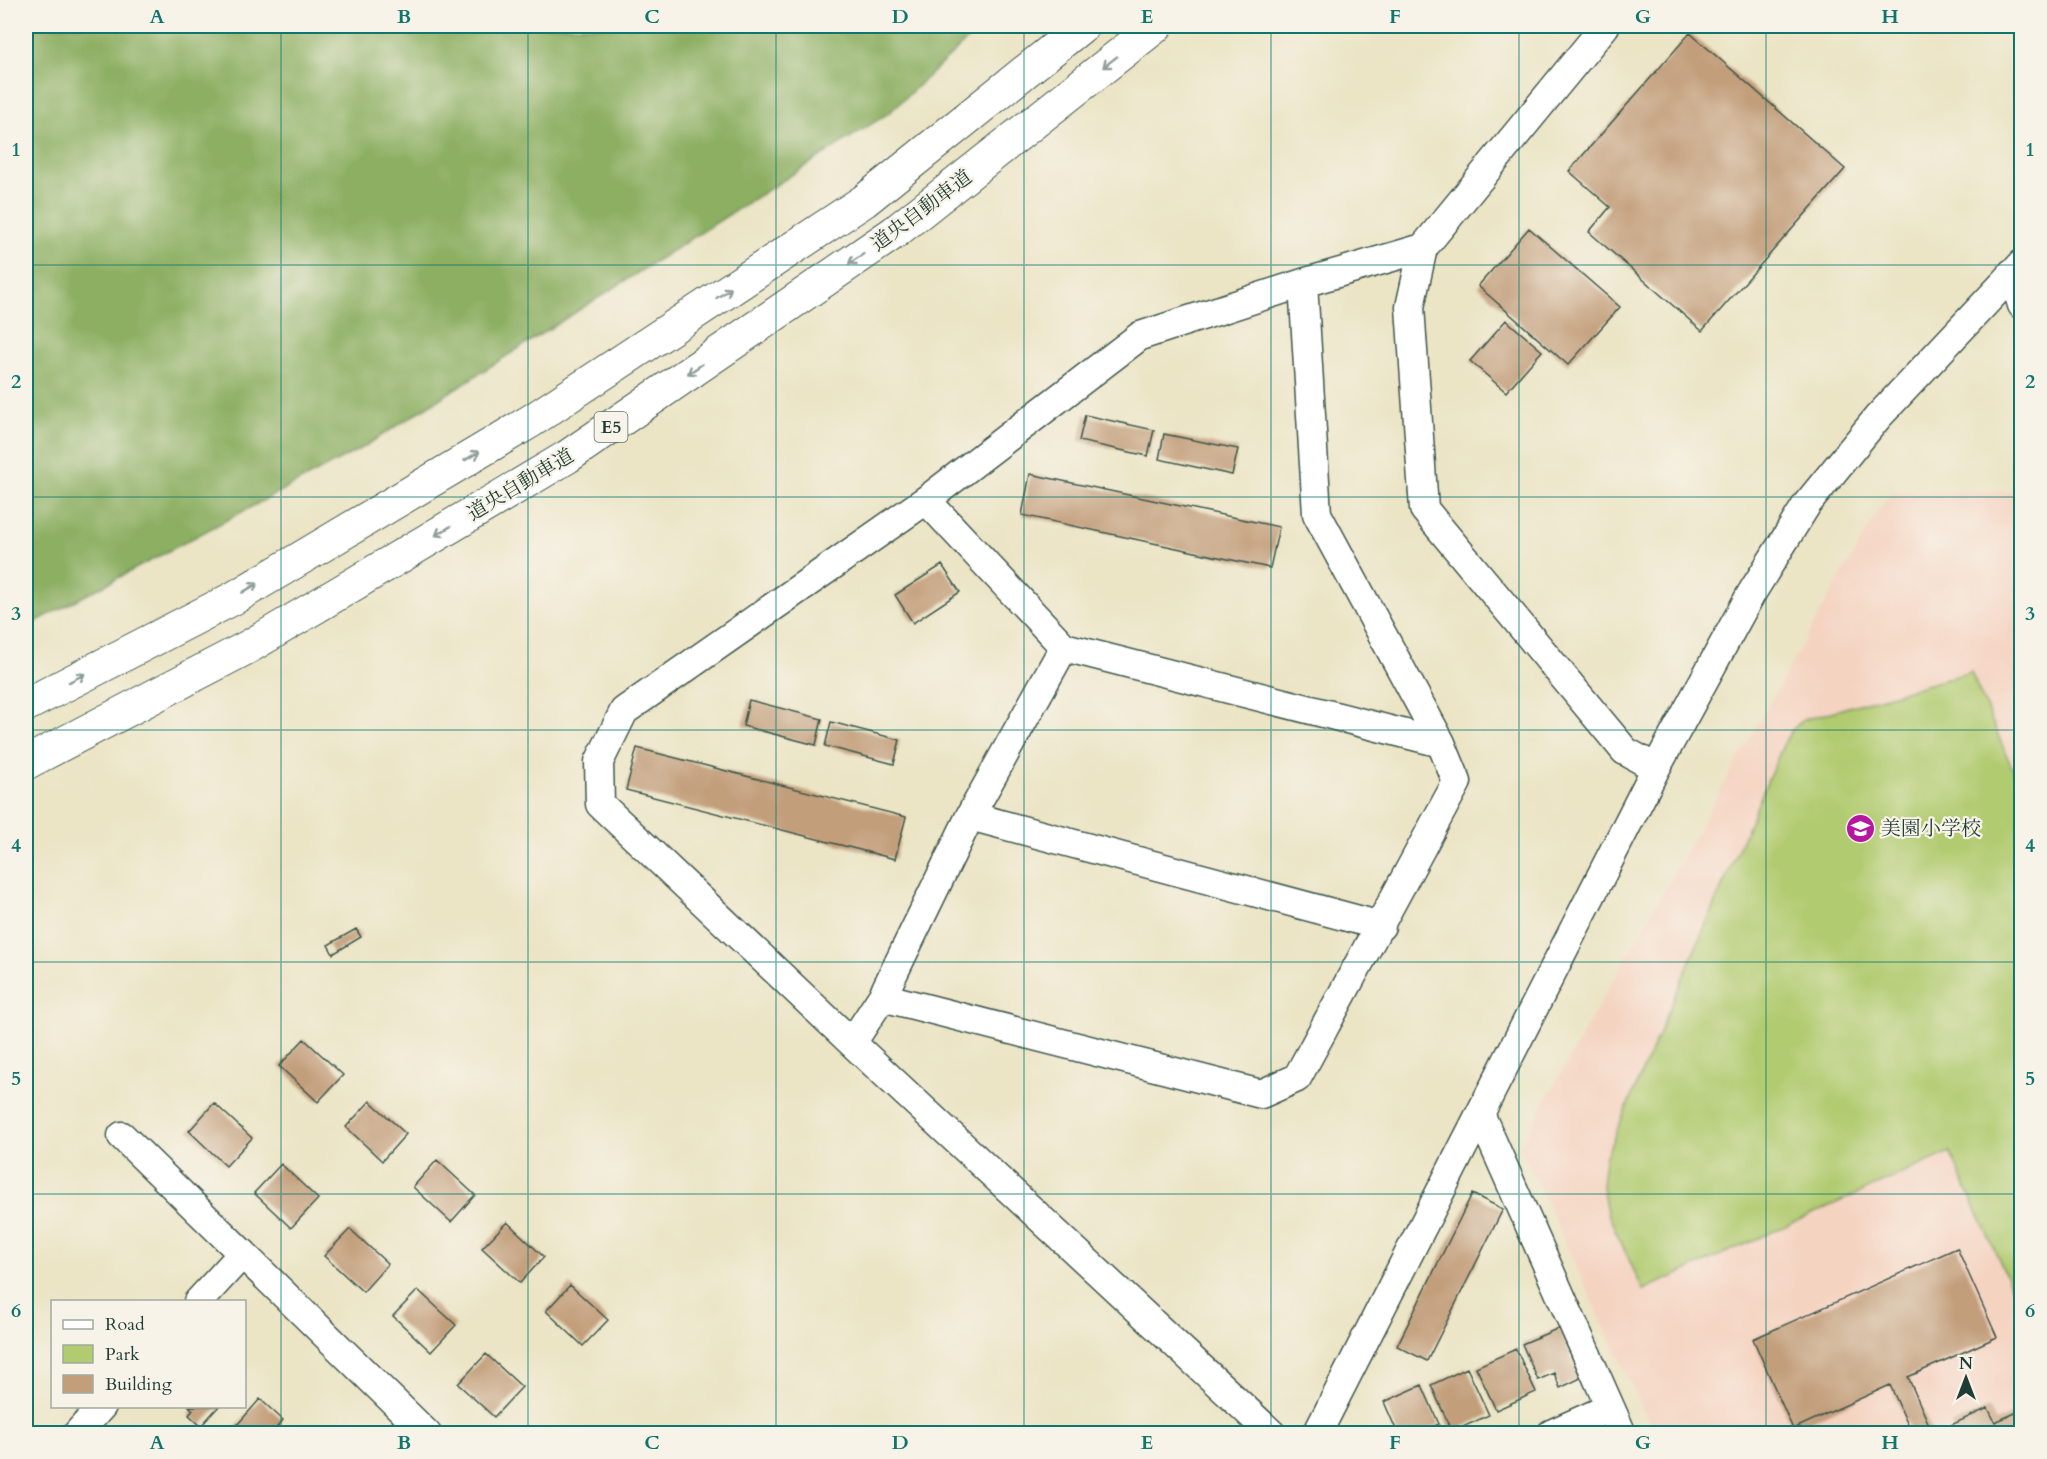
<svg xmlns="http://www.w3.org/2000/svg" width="2047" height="1459" font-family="Cardo,'Noto Serif JP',serif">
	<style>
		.built { fill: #f5d3c1 }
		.green { fill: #b1cb70; stroke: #688452; stroke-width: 1.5 }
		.forest { fill: #8caf62; stroke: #56764b; stroke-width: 1.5 }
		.building { fill: #c29e7a }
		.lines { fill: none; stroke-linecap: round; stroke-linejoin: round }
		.minor-casing { stroke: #3e564a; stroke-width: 31 }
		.highway-casing { stroke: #3e564a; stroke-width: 35 }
		.minor { stroke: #fff; stroke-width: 28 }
		.highway { stroke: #fff; stroke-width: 33 }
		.oneway { stroke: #8f9e9a }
		.grid { fill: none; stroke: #0f766e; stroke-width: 1.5; stroke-opacity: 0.55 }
		.labels { text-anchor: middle; stroke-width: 4.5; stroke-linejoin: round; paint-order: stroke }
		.shield { fill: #f7f3e8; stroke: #60746a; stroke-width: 1.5 }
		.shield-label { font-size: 18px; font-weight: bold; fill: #1f3d34 }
		.street-label { font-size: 20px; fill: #1f3d34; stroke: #f7f3e8 }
		.poi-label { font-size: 20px; fill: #1f3d34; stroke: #f7f3e8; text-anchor: start }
		.neatline { fill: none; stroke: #0f766e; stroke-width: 2 }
		.grid-label { font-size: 20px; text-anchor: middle; font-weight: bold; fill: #0f766e }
	</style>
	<rect width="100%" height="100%" fill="#f7f3e8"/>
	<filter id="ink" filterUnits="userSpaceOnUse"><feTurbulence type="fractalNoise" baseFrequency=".0167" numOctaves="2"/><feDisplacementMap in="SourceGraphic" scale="12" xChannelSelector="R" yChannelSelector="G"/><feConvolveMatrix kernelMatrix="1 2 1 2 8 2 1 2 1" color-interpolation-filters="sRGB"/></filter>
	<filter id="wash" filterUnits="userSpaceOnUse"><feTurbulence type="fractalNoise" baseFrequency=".008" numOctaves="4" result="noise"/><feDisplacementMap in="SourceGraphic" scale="24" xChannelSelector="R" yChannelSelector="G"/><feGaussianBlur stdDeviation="1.35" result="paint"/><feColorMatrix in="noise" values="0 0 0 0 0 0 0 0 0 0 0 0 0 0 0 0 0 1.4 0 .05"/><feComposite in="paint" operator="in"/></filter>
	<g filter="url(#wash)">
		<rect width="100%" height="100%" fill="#ebe4c5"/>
		<path class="built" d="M1892 492H2021V1433H1654L1520 1146 1878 511Z"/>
		<path class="green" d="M1971 672 2021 789V1308L1950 1152 1643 1290 1607 1212 1602 1186 1605 1158 1784 743 1792 730 1803 720Z"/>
		<path class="forest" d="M26 26H982L889 113 362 448 26 627Z"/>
		<g id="blocks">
			<path class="building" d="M1690 33 1845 169 1702 331 1589 232 1610 207 1569 171Z
				M1529 228 1620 307 1568 365 1478 286Z
				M1506 320 1542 351 1506 392 1470 361Z
				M1085 415 1154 430 1148 456 1079 441Z
				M1164 434 1238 449 1232 475 1159 459Z
				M1030 474 1279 527 1270 568 1022 515Z
				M942 565 960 592 913 623 895 595Z
				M749 700 822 719 816 745 743 726Z
				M831 722 900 740 894 764 825 746Z
				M637 748 906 817 895 859 626 790Z
				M356 929 361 937 333 954 328 945Z
				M304 1039 343 1075 318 1102 279 1066Z
				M370 1101 406 1134 382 1161 346 1127Z
				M214 1103 252 1138 226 1166 189 1131Z
				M437 1160 475 1195 451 1222 413 1187Z
				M281 1164 318 1199 291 1228 254 1193Z
				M1472 1194 1503 1209 1427 1361 1397 1346Z
				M507 1222 544 1257 520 1283 482 1248Z
				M350 1229 388 1264 363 1292 324 1256Z
				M1957 1248 1997 1337 1908 1377 1933 1434H1912L1890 1385 1793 1429 1753 1339Z
				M570 1285 608 1320 583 1346 546 1311Z
				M418 1290 456 1325 431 1352 393 1316Z
				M1559 1328 1581 1378 1560 1388 1554 1373 1538 1380 1522 1344Z
				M1516 1349 1536 1392 1496 1410 1476 1367Z
				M486 1354 522 1387 494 1417 458 1384Z
				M1467 1368 1489 1415 1452 1432 1431 1385Z
				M1422 1385 1439 1424 1417 1434H1398L1384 1402Z
				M260 1399 283 1420 271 1434H229Z
				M189 1406H219L201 1426 189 1415 193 1410Z
				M1988 1408 1995 1422 2022 1410V1434H1955L1951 1425Z"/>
		</g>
	</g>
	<g filter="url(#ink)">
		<use href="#blocks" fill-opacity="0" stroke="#3e564a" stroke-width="1.5"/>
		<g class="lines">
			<defs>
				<path id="minor" d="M1605 26 1423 248 1410 307 1424 509 1625 751 1656 768
					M2012 273 2022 305
					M926 500 1064 647
					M970 816 1381 926
					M882 997 1261 1094 1297 1078 1457 782 1441 743 1317 514 1303 283
					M852 1043 882 997 970 816 1064 647 1441 743
					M1481 1116 1622 1434
					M122 1136 427 1434
					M198 1302 243 1253
					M77 1434 102 1406
					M1272 1434 852 1043 600 804 599 762 624 711 926 500 1140 336 1303 283 1423 248
					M1317 1434 1656 768 1751 594 1807 504 1878 417 2022 264
					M1551 1434 1609 1408"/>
				<path id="highway" d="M26 705 234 598 531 421 864 201 1082 26
					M26 763 250 646 567 457 895 232 1156 26"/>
			</defs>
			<use href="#minor" class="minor-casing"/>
			<use href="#highway" class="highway-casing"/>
			<use href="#minor" class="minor"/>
			<use href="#highway" class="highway"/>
		</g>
		<defs><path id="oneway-shaft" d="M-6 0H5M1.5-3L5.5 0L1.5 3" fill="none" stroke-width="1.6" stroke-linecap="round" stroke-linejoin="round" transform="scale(1.5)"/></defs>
		<g class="oneway">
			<use href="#oneway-shaft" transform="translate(1110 62) rotate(142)"/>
			<use href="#oneway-shaft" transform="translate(856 259) rotate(146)"/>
			<use href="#oneway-shaft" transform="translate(724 293) rotate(-33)"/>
			<use href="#oneway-shaft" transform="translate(695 369) rotate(146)"/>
			<use href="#oneway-shaft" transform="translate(472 456) rotate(-31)"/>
			<use href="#oneway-shaft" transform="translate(443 531) rotate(149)"/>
			<use href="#oneway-shaft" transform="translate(250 588) rotate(-31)"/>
			<use href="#oneway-shaft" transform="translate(77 678) rotate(-27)"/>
		</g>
	</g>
	<path class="grid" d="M281 26V1434M528 26V1434M776 26V1434M1024 26V1434M1271 26V1434M1519 26V1434M1766 26V1434M26 265H2022M26 497H2022M26 730H2022M26 962H2022M26 1194H2022"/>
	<defs>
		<symbol id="school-disc" viewBox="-11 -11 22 22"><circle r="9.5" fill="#b5179e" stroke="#f7f3e8"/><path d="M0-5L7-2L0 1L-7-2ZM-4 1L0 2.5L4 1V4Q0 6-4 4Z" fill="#fff"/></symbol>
	</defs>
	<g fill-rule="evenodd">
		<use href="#school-disc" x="1844" y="812" width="33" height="33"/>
	</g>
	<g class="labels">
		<rect class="shield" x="594.5" y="412" width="33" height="30" rx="4.5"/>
		<g class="shield-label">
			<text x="611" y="433">E5</text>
		</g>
		<g class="street-label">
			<text transform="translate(921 210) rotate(-37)" y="7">道央自動車道</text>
			<text transform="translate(520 484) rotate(-31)" y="7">道央自動車道</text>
		</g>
		<g class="poi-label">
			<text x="1881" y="835">美園小学校</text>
		</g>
	</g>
	<rect width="2047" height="1459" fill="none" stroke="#f7f3e8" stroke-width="66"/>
	<rect x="51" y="1300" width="195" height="108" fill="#f7f3e8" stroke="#a1aaa0" stroke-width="1.5"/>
	<rect x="63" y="1320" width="30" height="9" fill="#ffffff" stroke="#a1aaa0" stroke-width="1.5"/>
	<text x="105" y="1330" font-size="18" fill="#1f3d34">Road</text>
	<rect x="63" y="1345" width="30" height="18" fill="#b1cb70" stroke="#a1aaa0" stroke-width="1.5"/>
	<text x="105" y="1360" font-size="18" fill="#1f3d34">Park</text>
	<rect x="63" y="1375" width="30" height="18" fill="#c29e7a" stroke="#a1aaa0" stroke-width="1.5"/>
	<text x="105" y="1390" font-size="18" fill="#1f3d34">Building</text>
	<g transform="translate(1966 1378)" stroke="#f7f3e8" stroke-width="4.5" paint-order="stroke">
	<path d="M0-4.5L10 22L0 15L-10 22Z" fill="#1f3d34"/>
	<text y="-9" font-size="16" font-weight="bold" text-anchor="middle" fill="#1f3d34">N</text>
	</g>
	<rect x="33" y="33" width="1981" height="1393" class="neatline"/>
	<g class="grid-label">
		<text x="157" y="23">A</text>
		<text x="404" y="23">B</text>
		<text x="652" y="23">C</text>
		<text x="900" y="23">D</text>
		<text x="1147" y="23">E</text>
		<text x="1395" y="23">F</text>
		<text x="1643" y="23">G</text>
		<text x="1890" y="23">H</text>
		<text x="16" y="156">1</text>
		<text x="2030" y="156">1</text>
		<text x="16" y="388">2</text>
		<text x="2030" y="388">2</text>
		<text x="16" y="620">3</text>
		<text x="2030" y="620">3</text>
		<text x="16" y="852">4</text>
		<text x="2030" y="852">4</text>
		<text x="16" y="1085">5</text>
		<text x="2030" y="1085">5</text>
		<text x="16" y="1317">6</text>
		<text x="2030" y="1317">6</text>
		<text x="157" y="1449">A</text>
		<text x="404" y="1449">B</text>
		<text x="652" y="1449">C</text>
		<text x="900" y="1449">D</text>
		<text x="1147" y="1449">E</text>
		<text x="1395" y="1449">F</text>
		<text x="1643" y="1449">G</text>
		<text x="1890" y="1449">H</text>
	</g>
</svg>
